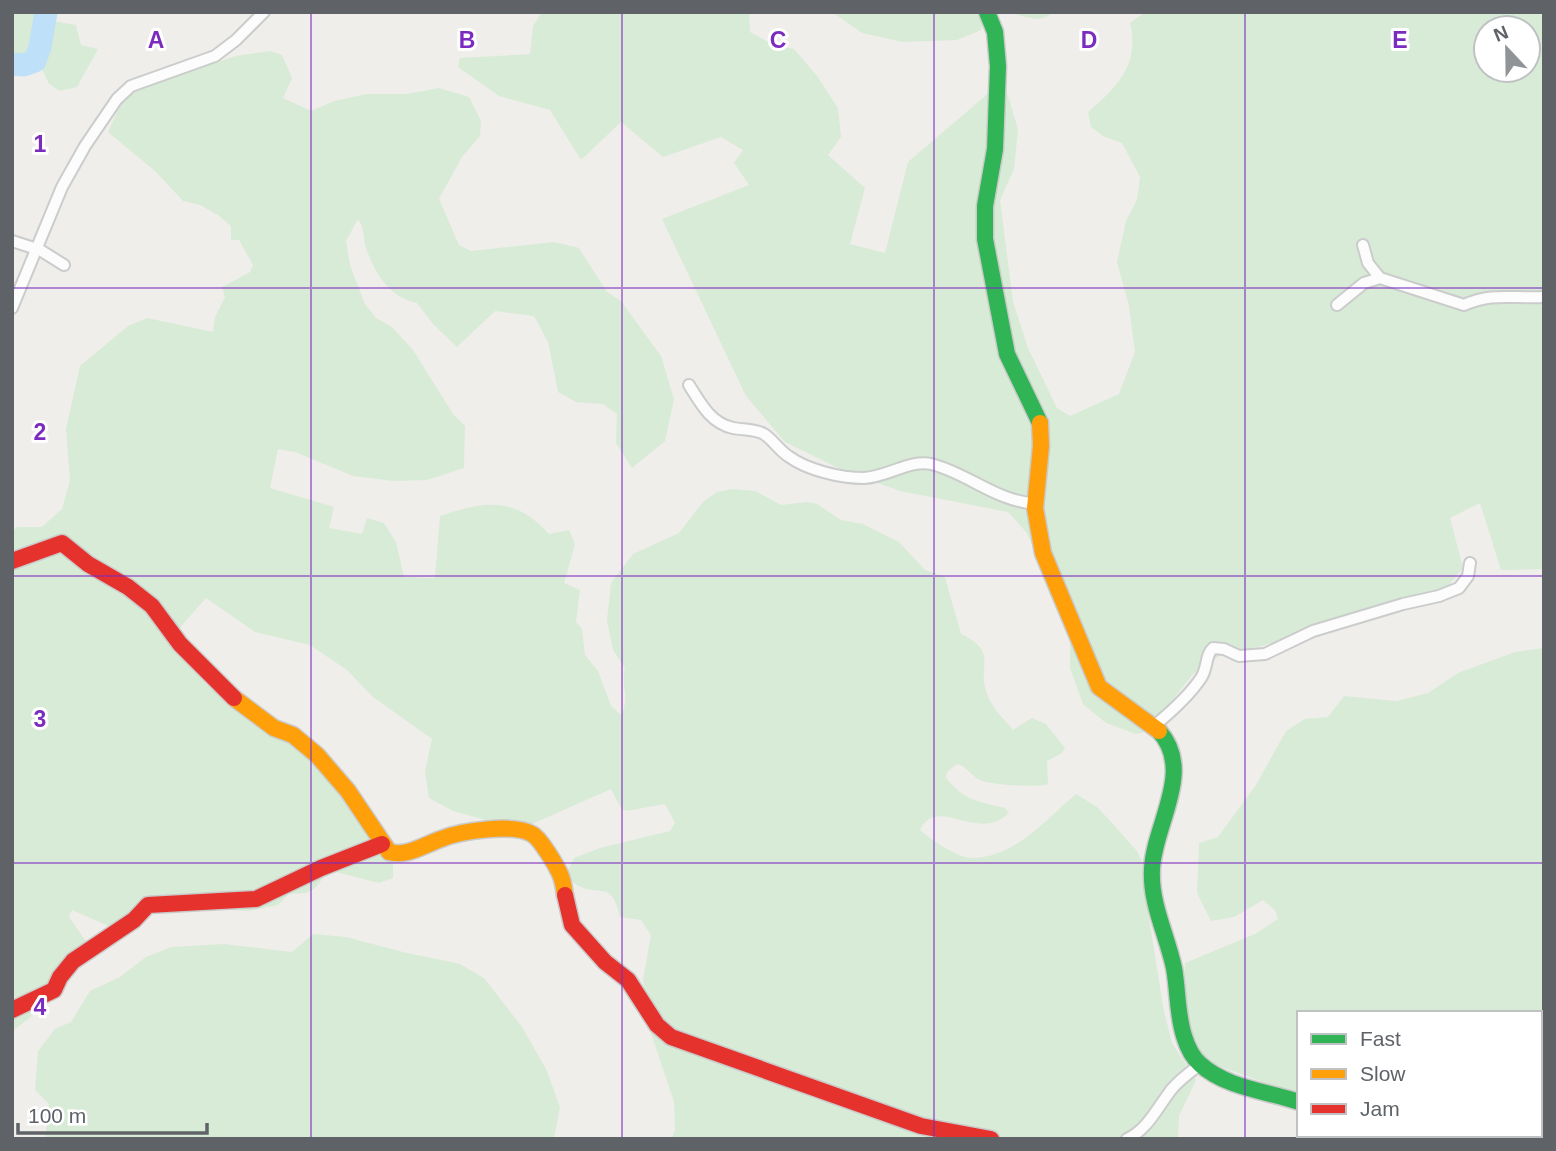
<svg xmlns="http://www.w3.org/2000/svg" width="1556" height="1151" font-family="Helvetica,sans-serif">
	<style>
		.green { fill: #d8ebd6; fill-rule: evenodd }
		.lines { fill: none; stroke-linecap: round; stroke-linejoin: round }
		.river { stroke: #bfe0f9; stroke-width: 23 }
		.street-casing { stroke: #cbcccc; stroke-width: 14 }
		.fast-casing { stroke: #cacacb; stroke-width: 19 }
		.slow-casing { stroke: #cacacb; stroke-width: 19 }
		.jam-casing { stroke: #cacacb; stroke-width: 19 }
		.street { stroke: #fdfcfc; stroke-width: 10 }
		.fast { stroke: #30b455; stroke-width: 16 }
		.slow { stroke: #ff9f0a; stroke-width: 16 }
		.jam { stroke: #e5322d; stroke-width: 16 }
		.grid { fill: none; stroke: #7b2cbf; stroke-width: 2; stroke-opacity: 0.55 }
		.grid-label { font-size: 23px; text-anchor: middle; font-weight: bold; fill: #7b2cbf; stroke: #fff; stroke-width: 6; stroke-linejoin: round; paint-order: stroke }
	</style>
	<rect width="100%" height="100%" fill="#efeeea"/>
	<path class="green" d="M12 12H52L53 21 76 25 81 45 98 49 77 87 60 91 49 84 41 67 29 73H12Z
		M542 12H749L750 32 774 45 794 49 817 76 838 108 841 137 828 155 865 188 850 244 885 253 908 162 991 91 1005 86 1018 129 1014 169 1000 200 1013 302 1028 348 1057 408 1070 416 1119 394 1135 352 1129 306 1117 262 1126 221 1137 200 1140 177 1122 143 1103 136 1091 127 1088 112C1117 87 1140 65 1130 23L1145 12H1544V569L1501 570 1480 503 1450 518 1463 568 1448 586 1432 593 1262 646 1219 656 1193 674 1148 731 1136 734 1106 723 1083 704 1070 668V638L1027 533 1008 512 900 491 840 469 785 442 746 396 662 219 749 185 734 163 743 150 721 137 663 157 621 122 581 160 550 110 499 96 458 67 460 58 530 54 533 26ZM1486 28H1528V70H1486Z
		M832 12H976L983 23 981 30 957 40 903 42 862 33Z
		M1010 12H1054C1040 24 1026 17 1010 12Z
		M270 51 282 55 292 78 283 98 311 111 334 101 367 94H407L439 88 469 97 481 121 480 136 462 157 439 199 459 245 471 251 554 242 579 248 607 292 621 301 661 356 674 399 665 441 632 468 616 443 617 414 603 404 576 402 558 392 548 342 534 316 495 311 457 347 433 324 417 303C388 297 374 272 365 245 363 235 364 227 358 219L346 241 350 265 365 304 376 318 392 327 413 350 453 414 465 426 464 468 427 480 394 481 353 476 295 452 278 449 270 488 334 507 329 528 362 534 367 518 384 523 396 542 404 577 435 578 440 516C484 501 515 496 549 534L569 530 575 544 564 583 580 590 576 622 582 629 585 655 598 671 611 706 621 715C631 695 620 688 625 668L613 650 607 620 611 583 633 554 679 533 703 502 717 492 732 489 755 491 781 505 807 502 817 504 841 520 863 524 899 542 925 570 945 577 961 634C1000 653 976 665 987 694 992 708 1004 719 1013 730L1032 718 1046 724 1065 748 1062 753 1047 761 1048 784C1037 788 990 785 980 780 971 776 967 766 957 764L947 772 946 778C965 801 977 801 1005 808L1009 813C977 844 937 794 920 830 930 839 958 858 972 858 1016 857 1045 820 1076 794L1097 807 1113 824 1137 851 1143 863 1146 898 1163 1007 1172 1043 1196 1080 1179 1116 1178 1139H671L675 1130 674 1102 650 1030 643 980 651 935 641 920 620 917C612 880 602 897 579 886 574 884 569 878 566 874L574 858 600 848 670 831 675 823 665 804 626 811 621 808 611 789 532 824 493 822 453 811 429 798 425 771 432 739 373 697 347 670 310 645 255 632 206 598 169 640 207 686 210 684 306 753 341 791 393 858V878L379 883 336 872 323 878 315 888 306 893 289 894 278 905 249 911 193 908 151 913 113 928 72 910 69 917 87 943C79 976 56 987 32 1010L31 1017 12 1031V532L17 527H42L62 509 70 480 66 429 80 366 128 326 147 318 213 332 215 317 225 297 222 287 250 272 253 265 239 240H231V226L218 215 200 205 183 201 156 172 108 132 122 101 138 88 236 56Z
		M1544 648V1139H1446L1436 1135H1540V1013H1299V1095L1216 1065 1196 1053 1183 1005 1185 963 1255 934 1278 919 1275 910 1263 900 1234 917 1211 921 1197 893 1199 843 1218 837 1256 785 1286 731 1305 719 1328 717 1344 696 1396 701 1428 693 1458 673 1515 652Z
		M313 934 346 937 403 952 460 964 484 978 522 1027 546 1069 560 1107 554 1139H45L49 1104 35 1090 38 1051 55 1029 71 1022 90 991 120 977 146 957 171 947 224 944 292 952Z"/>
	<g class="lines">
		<path class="river" d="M12 64 24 65 35 61 40 47 46 12"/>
		<defs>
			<path id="street" d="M12 241 40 250 64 265
				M1363 245 1368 263 1380 278 1464 305C1493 292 1513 299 1544 297
				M1337 305 1364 283 1380 278
				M12 308 62 187 85 146 117 99 131 86 215 56 236 40 264 12
				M689 385C700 402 710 423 733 428 743 430 755 429 764 434 773 440 779 450 788 456 807 470 840 478 864 478 887 477 911 459 931 464 968 473 993 500 1036 504
				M1154 726C1171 712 1189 696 1201 678 1208 668 1205 655 1213 648L1224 649 1239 656 1265 654 1313 631 1403 604 1439 596 1459 588 1468 576 1470 563
				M1540 1043 1544 1040
				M1127 1139C1147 1130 1158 1107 1171 1090 1180 1079 1190 1072 1201 1064
				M1507 1139 1508 1135"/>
			<path id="fast" d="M987 12 995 32 998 66 995 149 985 206V239L1007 354 1040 423
				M1159 731C1195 771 1154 824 1152 869 1150 903 1167 935 1174 968 1178 990 1177 1014 1184 1036 1187 1046 1192 1057 1200 1064 1226 1088 1267 1091 1299 1102"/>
			<path id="slow" d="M1040 423 1041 446 1035 508 1043 553 1099 687 1159 731
				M234 698 274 728 293 735 317 755 348 791 389 852C407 857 424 845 441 839 460 831 514 823 532 834 540 838 556 865 560 874 563 880 564 888 565 895
				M1388 1135 1400 1139"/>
			<path id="jam" d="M12 561 62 543 88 564 128 587 152 606 180 644 234 698
				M565 895 572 925 605 962 628 980 657 1025 671 1037 921 1126 991 1139
				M12 1010 54 990 60 977 73 961 134 920 148 905 256 899 321 868 382 844"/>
		</defs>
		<use href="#street" class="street-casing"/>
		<use href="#fast" class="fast-casing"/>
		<use href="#slow" class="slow-casing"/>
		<use href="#jam" class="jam-casing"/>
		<use href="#street" class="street"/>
		<use href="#fast" class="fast"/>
		<use href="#slow" class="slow"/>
		<use href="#jam" class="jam"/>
	</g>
	<path class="grid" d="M311 12V1139M622 12V1139M934 12V1139M1245 12V1139M12 288H1544M12 576H1544M12 863H1544"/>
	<g class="grid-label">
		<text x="156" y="48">A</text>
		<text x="467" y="48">B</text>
		<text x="778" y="48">C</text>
		<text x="1089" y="48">D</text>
		<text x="1400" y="48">E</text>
		<text x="40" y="152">1</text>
		<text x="40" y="440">2</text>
		<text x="40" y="727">3</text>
		<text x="40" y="1015">4</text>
	</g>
	<rect width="1556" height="1151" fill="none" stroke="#5f6368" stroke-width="28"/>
	<rect x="1297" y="1011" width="245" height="126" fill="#ffffff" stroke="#bfc1c3" stroke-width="2"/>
	<rect x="1311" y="1034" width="35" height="10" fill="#30b455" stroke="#bfc1c3" stroke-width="2"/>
	<text x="1360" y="1046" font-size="21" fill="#5f6368">Fast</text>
	<rect x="1311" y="1069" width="35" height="10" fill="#ff9f0a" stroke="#bfc1c3" stroke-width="2"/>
	<text x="1360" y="1081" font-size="21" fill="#5f6368">Slow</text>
	<rect x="1311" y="1104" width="35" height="10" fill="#e5322d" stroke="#bfc1c3" stroke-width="2"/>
	<text x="1360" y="1116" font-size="21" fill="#5f6368">Jam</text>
	<g transform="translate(1507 49) rotate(338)"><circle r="33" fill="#ffffff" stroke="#bfc1c3" stroke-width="2"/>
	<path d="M0-5L12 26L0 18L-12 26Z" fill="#919496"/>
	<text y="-10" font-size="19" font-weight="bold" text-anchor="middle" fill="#5f6368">N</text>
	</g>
	<path d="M18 1123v10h189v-10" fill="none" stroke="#5f6368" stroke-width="3.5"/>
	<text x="28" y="1123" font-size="21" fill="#5f6368" stroke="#ffffff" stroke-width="5" paint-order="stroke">100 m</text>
</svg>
